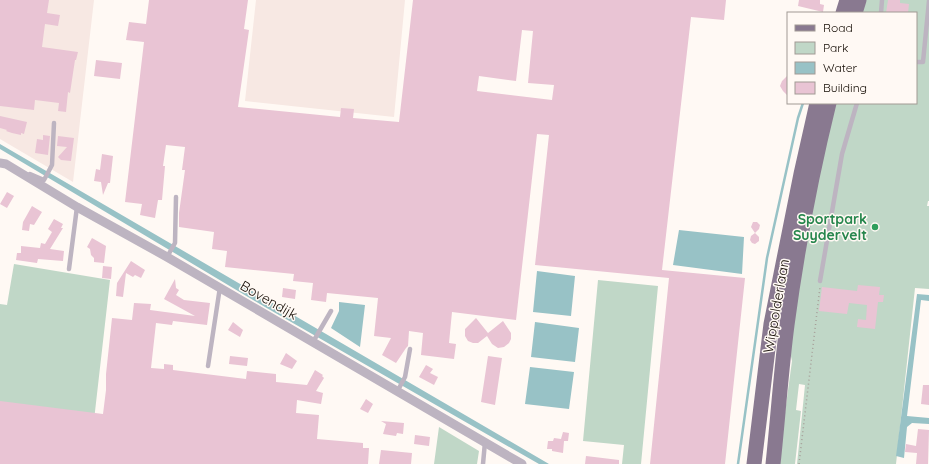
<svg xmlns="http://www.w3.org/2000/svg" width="929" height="464" font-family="Quicksand,sans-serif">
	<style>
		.industrial { fill: #f7e8e3 }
		.green { fill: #c0d7c7 }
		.water { fill: #98c2c6 }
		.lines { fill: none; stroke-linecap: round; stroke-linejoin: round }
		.stream { stroke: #98c2c6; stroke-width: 2.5 }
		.building { fill: #e9c4d4; fill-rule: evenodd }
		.path { stroke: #a69f99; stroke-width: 1.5; stroke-dasharray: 1 3; stroke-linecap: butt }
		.lane { stroke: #bdb4c1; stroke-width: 4.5 }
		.street { stroke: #bdb4c1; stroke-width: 9 }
		.primary { stroke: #897990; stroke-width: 15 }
		.leisure-dot { fill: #2e9e5b; stroke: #fff9f4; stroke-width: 1.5 }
		.labels { text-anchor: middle; stroke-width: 3; stroke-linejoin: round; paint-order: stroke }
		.leisure-label { font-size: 14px; font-weight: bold; fill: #27864d; stroke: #fff9f4; text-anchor: end }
		.street-label { font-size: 14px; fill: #130b03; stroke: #fff9f4 }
	</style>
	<rect width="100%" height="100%" fill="#fff9f4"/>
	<path class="industrial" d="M0 0H94L73 182 0 139Z
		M256 0H405L394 117 245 101Z"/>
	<path class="green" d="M866 0H929V201H928L927 206H929V289L915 288 896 464H797L805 385 799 384 796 410 801 411 795 464H778L792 361 790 352 800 270 834 103H916V13H862Z
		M14 264 110 280 89 464H0V304L7 305Z
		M598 280 658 286 641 464H622L624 445 583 441Z
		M439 427 479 451 477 464H434Z"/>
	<path class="water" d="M0 144 549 464H539L265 307 0 149Z
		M679 230 744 237 742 274 673 265Z
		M537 271 575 276 571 316 533 312Z
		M917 294 929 295V301L921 300 907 416 929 418V424L912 423 907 427 904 458 896 456Z
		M339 302 365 305 360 347 331 328 339 311Z
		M535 322 579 328 575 362 531 357Z
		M530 367 574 372 569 409 525 404Z"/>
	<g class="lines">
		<path class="stream" d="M738 464 767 258 798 118 803 103"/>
	</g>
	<path class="building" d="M0 0H49L47 13 60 15 58 26 45 24 42 47 78 52 76 60H75L70 93 68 92 66 112 58 111 59 103 35 100 34 110 0 106Z
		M149 0H248L244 29 249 30 238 107 340 117 341 108 354 109 353 118 399 122 413 0H726L724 20 691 17 662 270 745 278 725 464H650L669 278 535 265 549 135 537 134 516 320 452 312 449 343 456 344 454 359 421 355 423 333 409 331 408 346 406 348 396 363 382 355 391 338 374 336 378 298 327 293 326 302 311 300 313 283 293 281 294 274 225 267 227 251 212 249 214 232 179 227V213L185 170H182L185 147 166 145 163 166H165L162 200H158L155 218 140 215 142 204 125 202 144 42 126 40 129 22 146 24ZM522 30 533 31 528 83 554 85 552 100 477 91 479 76 516 81Z
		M799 0H820V4L824 5 823 12 798 6Z
		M888 0H900V3L909 4 908 13H886Z
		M96 60 122 63 120 79 94 76Z
		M788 75V96L783 91 780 86 782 81Z
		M0 116 27 122 24 134 21 133V135L12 133 6 131 7 130 0 128Z
		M43 135 50 136 48 155 35 153 37 139 43 140Z
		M58 136 74 138 71 161 61 160 58 157 67 147 57 146Z
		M102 154 113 156 110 183H108L103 195 101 182 94 181 96 169 100 170Z
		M7 192 14 196 7 208 0 204Z
		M32 206 42 212 34 225 30 224 29 231 22 230 23 222Z
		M54 219 63 224 61 228H63L50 249 64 251 63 261 38 259 37 263 16 260 17 253H21V246L40 248 41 243 45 244 52 232 48 229Z
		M753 222H757L760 225 759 229 755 233 759 237V241L755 244 752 243 750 240 751 236 755 233 751 227Z
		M92 238 106 246 104 263 94 262V258L91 255 90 249 87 247Z
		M131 261 145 270 141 278 135 275 133 277 126 273 123 297 116 296 117 283Z
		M103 266 112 267 111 279 102 278Z
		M175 279 176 288 179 290 176 295 184 300 210 303 207 325 173 321 172 325 156 323 151 368 164 369V364L173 365V370L246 379 247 371 276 374V382L307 385 315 370 323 375 322 376 324 378 316 391 323 393 321 404 297 400 296 413 319 415 317 439 363 443V448H369L368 464H0V401L103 414 106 390V374L112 318 132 320 134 303 151 304 150 310 195 316 164 299Z
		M858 285 880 287 879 295H884L883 302H878L875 329 857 327 858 319 866 320 867 305 849 303 847 314 819 311 822 287 857 291Z
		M283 288 296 290 295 299 282 297Z
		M476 318 488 333 503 321 511 333V339L509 343 504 347 498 348 492 344 487 336 478 343H473L468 341 465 336V329Z
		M233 322 243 330 240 337 228 330Z
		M286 353 297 361 292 369 280 364Z
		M230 356 248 358 247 366 229 364Z
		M488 356 502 358 495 405 481 402Z
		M426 365 433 369 430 373 438 377 434 385 419 377Z
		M923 385H929V405L921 404Z
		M366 399 373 404 368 413 360 409Z
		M381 421 404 423 403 434 397 433 396 436 383 434 386 424Z
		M918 429 929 430 928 464H916L917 453 905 452 906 444 916 446Z
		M563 432 569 433 568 441H564L563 453 552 451V449H547L548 441H553L554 438 561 439Z
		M415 435 430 437 429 446 414 444Z
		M381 450 412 453 411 464H379Z
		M586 456 619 460V464H585Z"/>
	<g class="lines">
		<path class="path" d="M799 464 820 287"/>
		<path class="lane" d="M881 13 882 0
			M916 62H923L929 1
			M30 174 44 180 52 165 54 123
			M167 257 175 243 176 197
			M69 269 77 207
			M820 281 842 154 857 103
			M313 342 331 311
			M208 366 220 287
			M397 392 405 377 410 349
			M483 464 485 442"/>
		<path class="street" d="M0 163 6 164 77 207 167 257 522 464"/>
		<path class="primary" d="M843 13 847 0
			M855 13 859 0
			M754 464 771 324 801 174 817 103
			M773 464C778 418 781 371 787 325 797 250 811 176 829 103"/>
	</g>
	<circle class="leisure-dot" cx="875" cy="227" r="4"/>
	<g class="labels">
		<g class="leisure-label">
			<text x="867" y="224">Sportpark<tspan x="867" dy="16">Suydervelt</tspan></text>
		</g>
		<g class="street-label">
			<text transform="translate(269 300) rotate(30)" y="5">Bovendijk</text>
			<text transform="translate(776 306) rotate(-80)" y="5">Wippolderlaan</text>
		</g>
	</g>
	<rect x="787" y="12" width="130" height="92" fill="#fff9f4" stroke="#a19a94"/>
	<rect x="795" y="25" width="20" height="6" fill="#897990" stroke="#a19a94"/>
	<text x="823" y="32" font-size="12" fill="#130b03">Road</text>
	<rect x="795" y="42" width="20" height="12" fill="#c0d7c7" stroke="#a19a94"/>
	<text x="823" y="52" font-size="12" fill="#130b03">Park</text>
	<rect x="795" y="62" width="20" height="12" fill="#98c2c6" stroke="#a19a94"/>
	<text x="823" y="72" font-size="12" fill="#130b03">Water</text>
	<rect x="795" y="82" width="20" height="12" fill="#e9c4d4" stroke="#a19a94"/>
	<text x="823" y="92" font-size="12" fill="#130b03">Building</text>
</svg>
